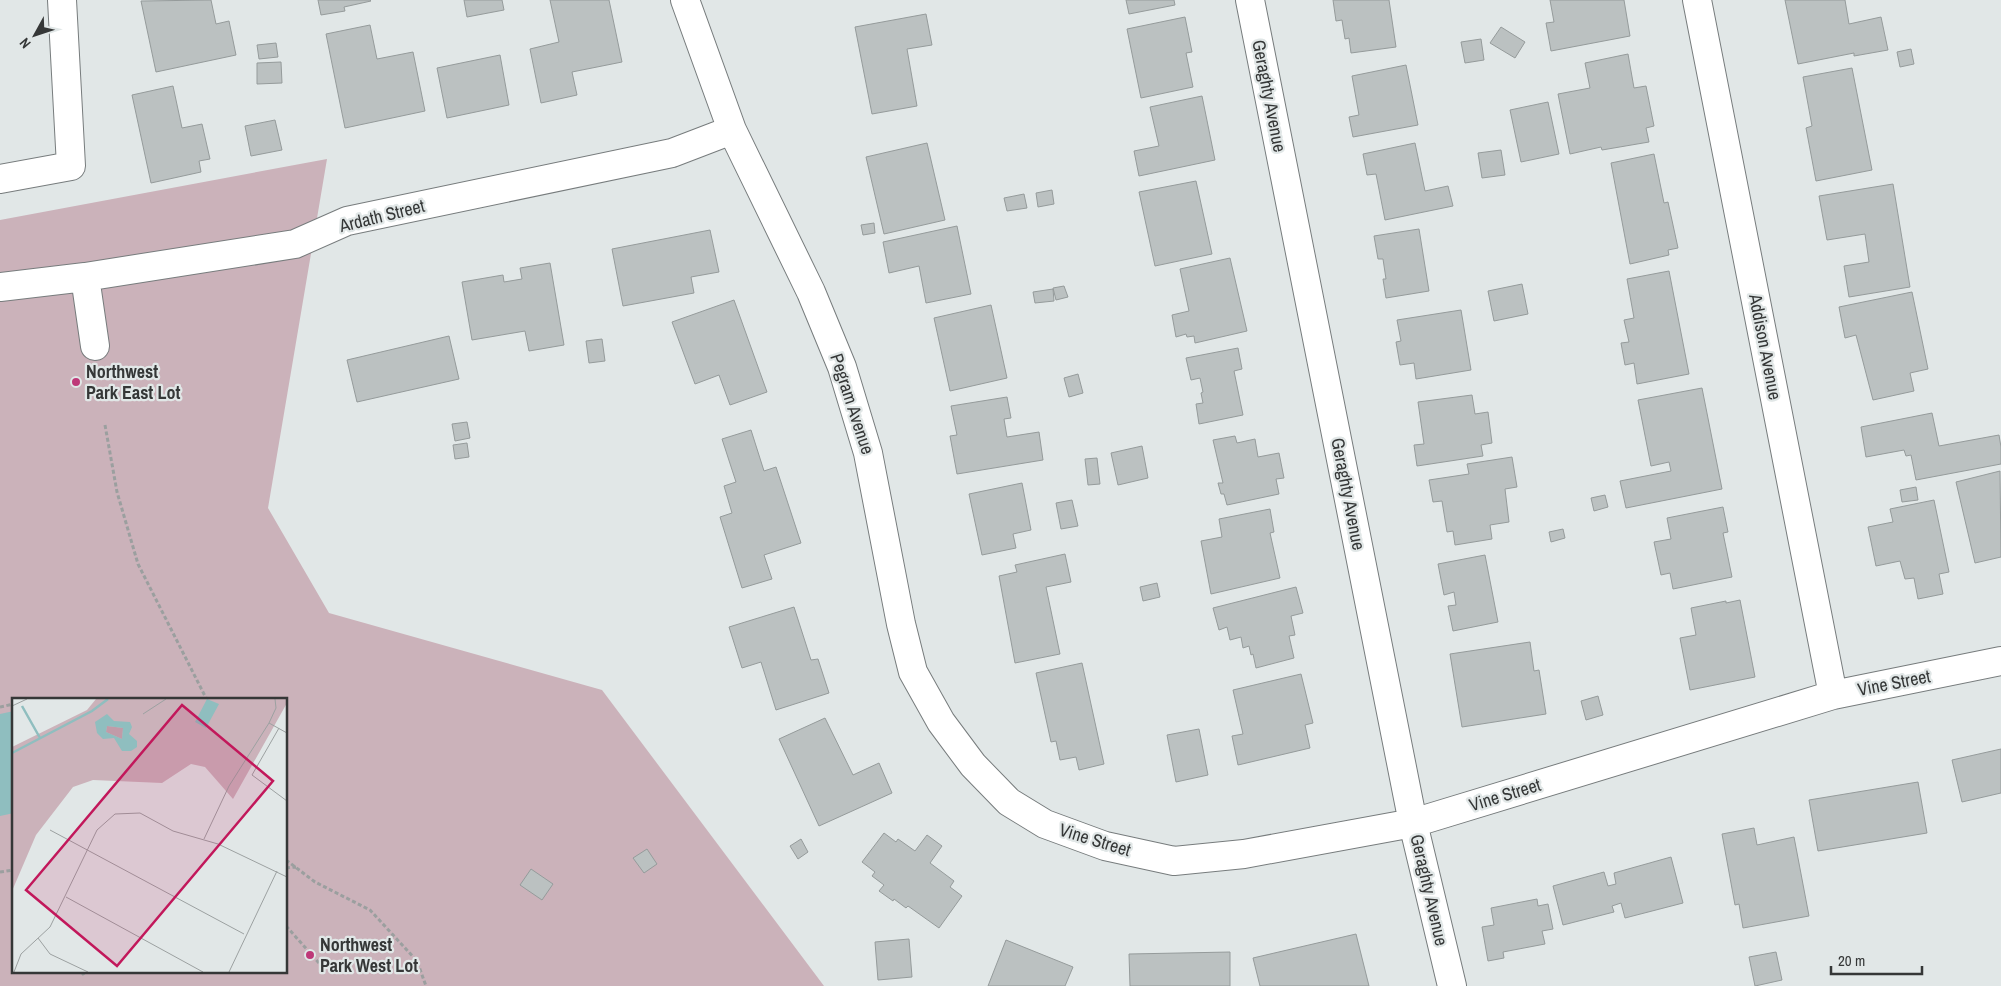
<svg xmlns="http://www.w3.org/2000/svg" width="2001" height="986" font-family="'Archivo Narrow',sans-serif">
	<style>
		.green { fill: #cbb2ba; fill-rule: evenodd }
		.water { fill: #8fbebf }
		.building { fill: #bbc1c1; stroke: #959b9b }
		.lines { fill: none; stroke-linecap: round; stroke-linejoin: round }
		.minor-casing { stroke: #777c7d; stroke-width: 30 }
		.path { stroke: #9b9f9f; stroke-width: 3; stroke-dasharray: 4 2.5; stroke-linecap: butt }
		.minor { stroke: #fff; stroke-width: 28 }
		.poi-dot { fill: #be3878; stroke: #e1e7e7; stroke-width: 2 }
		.labels { text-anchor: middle; stroke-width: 4.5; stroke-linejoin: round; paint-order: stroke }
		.street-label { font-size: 18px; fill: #353737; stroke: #e1e7e7 }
		.poi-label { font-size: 18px; font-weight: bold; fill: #353737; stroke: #e1e7e7; text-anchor: start }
		.inset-river { fill: none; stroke: #8fbebf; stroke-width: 2.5 }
		.inset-road { fill: none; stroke: #9ca1a1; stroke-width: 1 }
		.view { fill: #c2185b; fill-opacity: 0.15; stroke: #c2185b; stroke-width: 2.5 }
		.inset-edge { fill: none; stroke: #353737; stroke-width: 2.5 }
	</style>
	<rect width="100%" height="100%" fill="#e1e7e7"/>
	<path class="green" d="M327 159 268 508 329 613 602 690 824 986H0V220ZM14 700H286V972H14Z"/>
	<path class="water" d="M14 711V813L0 816V714Z"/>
	<path class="building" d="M211 0 216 24 229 21 236 55 156 72 141 1Z
		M318 0H370L371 1 344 7 345 11 321 15Z
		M464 0H502L504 10 467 17Z
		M550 0H609L622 62 572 72 577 95 541 103 530 49 559 42Z
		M1126 0H1174L1175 5 1129 14Z
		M1333 0H1389L1396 47 1351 53 1349 38 1345 39 1342 20 1336 21Z
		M1550 0H1624L1630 36 1551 51 1546 23 1554 22Z
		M1785 0H1845L1849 24 1881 17 1888 50 1854 56V53L1798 64Z
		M926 14 932 45 907 49 917 106 872 114 855 27Z
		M1185 17 1192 52 1186 53 1193 87 1141 98 1127 29Z
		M370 25 377 59 413 52 425 111 345 128 326 34Z
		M1501 27 1525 42 1515 58 1490 43Z
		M1481 39 1484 60 1465 63 1461 42Z
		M276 43 278 57 259 59 257 45Z
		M1911 49 1914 64 1900 67 1897 52Z
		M1628 54 1634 88 1646 86 1654 126 1646 128 1649 142 1602 150 1601 147 1570 154 1558 94 1590 88 1585 63Z
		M500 55 509 105 447 118 437 68Z
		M281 62 282 83 257 84V63Z
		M1406 65 1418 125 1353 137 1349 117 1359 115 1352 76Z
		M1852 68 1872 170 1816 181 1806 128 1812 126 1803 77Z
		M173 86 182 128 202 124 210 159 199 161 201 172 151 183 132 95Z
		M1202 96 1215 160 1139 176 1134 151 1159 146 1150 107Z
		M1548 102 1559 154 1521 162 1510 110Z
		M275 120 282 150 251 156 245 126Z
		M927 143 945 220 884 234 866 157Z
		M1415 143 1425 191 1448 186 1453 206 1385 220 1376 174 1367 175 1363 154Z
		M1501 150 1505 175 1482 178 1478 153Z
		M1654 154 1664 203 1668 202 1678 248 1668 250 1669 255 1630 264 1611 163Z
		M1196 181 1212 254 1155 266 1139 192Z
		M1893 184 1910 287 1849 297 1844 266 1869 262 1865 234 1827 240 1819 196Z
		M1052 190 1054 204 1038 207 1036 193Z
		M1024 194 1027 208 1007 211 1004 198Z
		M874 223 875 233 863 235 861 225Z
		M957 226 971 294 926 303 919 266 889 273 883 242Z
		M1419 229 1429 291 1386 298 1383 279H1386L1383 259H1378L1374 236Z
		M710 230 719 272 691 277 694 293 623 306 612 249Z
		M1230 258 1247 331 1195 343 1194 336 1187 337 1186 334 1176 337 1172 315 1189 311 1180 269Z
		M550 263 564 345 529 351 525 331 472 340 462 282 503 275 504 282 522 279 520 268Z
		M1669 271 1689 374 1637 384 1634 363 1625 365 1621 343 1629 342 1624 320 1634 318 1627 279Z
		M1522 284 1528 314 1494 321 1488 291Z
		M1064 286 1068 297 1056 300 1053 288Z
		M1053 289 1054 301 1035 303 1033 292Z
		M1912 292 1928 369 1910 373 1914 391 1873 400 1856 335 1845 338 1839 307Z
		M734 300 767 392 730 405 719 375 695 384 672 322Z
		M991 305 1007 378 950 391 934 318Z
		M1461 310 1471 370 1416 379 1414 363 1400 365 1396 342 1401 341 1397 320Z
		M449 336 459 379 357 402 347 360Z
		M602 339 605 361 589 363 586 341Z
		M1238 348 1242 369 1234 371 1243 415 1199 424 1196 404 1203 403 1201 393 1203 392 1200 378 1191 380 1186 358Z
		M1078 374 1083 393 1069 397 1064 378Z
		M1702 388 1722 489 1626 508 1620 481 1671 471 1669 462 1651 466 1638 400Z
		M1472 395 1475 414 1488 412 1492 443 1481 445 1483 456 1417 466 1414 445 1424 444 1418 402Z
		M1007 397 1011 418 1004 419 1007 437 1039 432 1043 460 957 474 950 436 957 435 951 406Z
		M1932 413 1939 446 1999 435 2001 447V464L1916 480 1911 455 1906 456 1904 450 1866 457 1861 427Z
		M467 422 470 438 455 441 452 424Z
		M751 430 764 471 776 467 801 543 764 555 772 579 742 588 720 517 732 513 724 486 736 482 722 439Z
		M1235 436 1237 443 1255 439 1258 457 1279 453 1284 478 1276 479 1279 494 1227 505 1224 494H1221L1218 483H1223L1213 440Z
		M467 443 469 457 455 459 453 445Z
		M1142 446 1148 478 1118 485 1111 453Z
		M1512 457 1517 487 1505 489 1509 522 1490 525 1492 539 1455 545 1453 531 1447 532 1442 501 1433 502 1429 480 1469 474 1467 464Z
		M1097 458 1100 484 1088 485 1085 459Z
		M2000 471 2001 557 1975 563 1956 482Z
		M1022 483 1031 530 1013 534 1016 548 982 555 969 494Z
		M1916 487 1918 500 1902 502 1900 490Z
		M1605 495 1608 507 1594 511 1591 498Z
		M1072 500 1078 526 1061 529 1056 503Z
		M1934 500 1949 572 1939 574 1943 594 1918 599 1914 578 1905 579 1900 561 1876 566 1868 527 1893 522 1890 509Z
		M1723 507 1728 532 1723 533 1732 577 1673 589 1670 573 1661 575 1654 542 1671 539 1667 518Z
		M1270 509 1274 532 1270 533 1280 578 1211 594 1201 541 1222 537 1219 519Z
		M1563 529 1565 538 1551 542 1549 532Z
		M1065 554 1071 582 1046 587 1060 654 1015 663 999 576 1017 572 1015 565Z
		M1485 555 1498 622 1453 631 1448 606 1456 605 1454 592 1444 595 1438 564Z
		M1157 583 1160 597 1143 601 1140 587Z
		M1296 587 1303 613 1291 616 1295 635 1289 636 1294 658 1256 668 1253 654 1251 655 1249 646 1243 648 1241 637 1230 640 1227 627 1219 630 1213 608Z
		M1740 600 1755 677 1690 690 1680 638 1696 635 1691 608 1726 601V603Z
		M794 607 811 660 818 659 829 693 776 710 761 662 742 668 729 627Z
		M1530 642 1534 671 1539 670 1546 714 1462 727 1450 654Z
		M1082 663 1104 764 1079 770 1076 757 1060 760 1056 741 1051 742 1036 673Z
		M1301 674 1313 723 1305 725 1310 748 1238 765 1232 736 1243 734 1233 690Z
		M1598 696 1603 715 1586 720 1581 701Z
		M825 718 853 775 879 763 892 793 819 826 779 739Z
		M1199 729 1208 775 1176 782 1167 735Z
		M2001 749V793L1962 802 1952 760Z
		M1918 782 1927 833 1818 851 1809 800Z
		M1754 828 1757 845 1794 837 1809 916 1743 928 1739 904 1735 905 1722 834Z
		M884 833 896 842 898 839 915 851 927 835 942 846 930 863 954 881 950 887 962 896 939 928 908 906 906 908 894 899 893 901 879 891 884 885 872 876 875 872 862 862Z
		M801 839 808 852 798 859 790 846Z
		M647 849 657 864 644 873 633 858Z
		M1671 857 1683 903 1625 918 1621 903 1612 906 1614 912 1563 925 1553 886 1604 872 1608 886 1616 884 1614 873Z
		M531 869 553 884 542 900 520 885Z
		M1537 899 1538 906 1548 904 1553 929 1542 931 1545 944 1503 952 1504 958 1488 961 1482 927 1494 925 1491 908Z
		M1356 934 1369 986H1260L1253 958Z
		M909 939 912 977 878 980 875 942Z
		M1006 940 1073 967 1065 986H988Z
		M1230 952V986H1130L1129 954Z
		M1776 952 1782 980 1755 986 1749 957Z"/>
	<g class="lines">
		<defs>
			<path id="minor" d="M685 0 732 130 811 292 842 367 868 453 901 624 913 672 941 722 973 765 1009 802 1045 824 1105 846 1174 861 1244 854 1413 823 1833 695 2001 661
				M1250 0 1413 823 1452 986
				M1697 0 1833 695
				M0 179 71 166 62 0
				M85 277 95 346
				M0 287 85 277 295 244 347 221 672 153 732 130"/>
		</defs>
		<use href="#minor" class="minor-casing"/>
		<path class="path" d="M105 425 117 492 138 564 207 700
			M0 707 14 704
			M286 860 315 882 370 910 417 961 426 986
			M286 868 296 867
			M0 872 14 870
			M286 926 320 964
			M82 972 83 974 86 972"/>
		<use href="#minor" class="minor"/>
	</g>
	<g class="poi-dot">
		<circle cx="76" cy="382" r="5"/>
		<circle cx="310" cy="955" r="5"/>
	</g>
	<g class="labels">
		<g class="street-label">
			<text transform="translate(1269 96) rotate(79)" y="6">Geraghty Avenue</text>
			<text transform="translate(382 216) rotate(-14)" y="6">Ardath Street</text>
			<text transform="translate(1765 347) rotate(79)" y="6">Addison Avenue</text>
			<text transform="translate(852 404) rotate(72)" y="6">Pegram Avenue</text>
			<text transform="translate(1348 494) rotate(79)" y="6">Geraghty Avenue</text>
			<text transform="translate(1894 683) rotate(-11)" y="6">Vine Street</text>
			<text transform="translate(1505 795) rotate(-17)" y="6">Vine Street</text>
			<text transform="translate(1095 840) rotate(17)" y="6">Vine Street</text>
			<text transform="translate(1429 890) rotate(77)" y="6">Geraghty Avenue</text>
		</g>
		<g class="poi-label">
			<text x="86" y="378">Northwest<tspan x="86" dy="21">Park East Lot</tspan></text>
			<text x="320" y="951">Northwest<tspan x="320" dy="21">Park West Lot</tspan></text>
		</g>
	</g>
	<g transform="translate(12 698)">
		<rect width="275" height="275" fill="#e1e7e7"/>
		<path d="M84 1H275V5L221 101 193 69 179 66 150 85 81 82 61 89 24 137 0 193V49L75 12Z" fill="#cbb2ba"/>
		<path d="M95 28 111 30 110 41 94 34Z" fill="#c19ba8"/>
		<path d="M195 1 207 6 194 30 183 24ZM95 16 102 23 118 24 120 29 117 36 125 43V49L119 53H110L102 40 91 41 85 35 83 24ZM95 28 111 30 110 41 94 34Z" fill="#8fbebf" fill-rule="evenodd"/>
		<path class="inset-river" d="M10 8 28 40M0 55 80 13 96 1"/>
		<path class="inset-road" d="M0 8 15 1M131 16 154 1M257 25 275 35M267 30 240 77 275 103M38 132 232 236M192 141 217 88 257 25 264 10 263 1M54 199 191 274M26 240 38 256 76 274M2 274 9 256 38 229 85 132 103 116 128 115 161 133 206 146 275 179M217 274 265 173"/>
		<path class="view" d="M170 7 261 83 105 268 14 192Z"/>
		<rect width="275" height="275" class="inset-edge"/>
	</g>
	<g transform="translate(35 35) rotate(230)" stroke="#e1e7e7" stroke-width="4" paint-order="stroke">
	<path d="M0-4L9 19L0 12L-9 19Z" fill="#353737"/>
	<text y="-8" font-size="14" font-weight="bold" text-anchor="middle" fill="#353737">N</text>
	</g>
	<path d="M1831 966v8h91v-8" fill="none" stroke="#353737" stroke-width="2.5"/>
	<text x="1838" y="966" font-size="15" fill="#353737" stroke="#e1e7e7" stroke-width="4" paint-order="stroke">20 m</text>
</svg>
